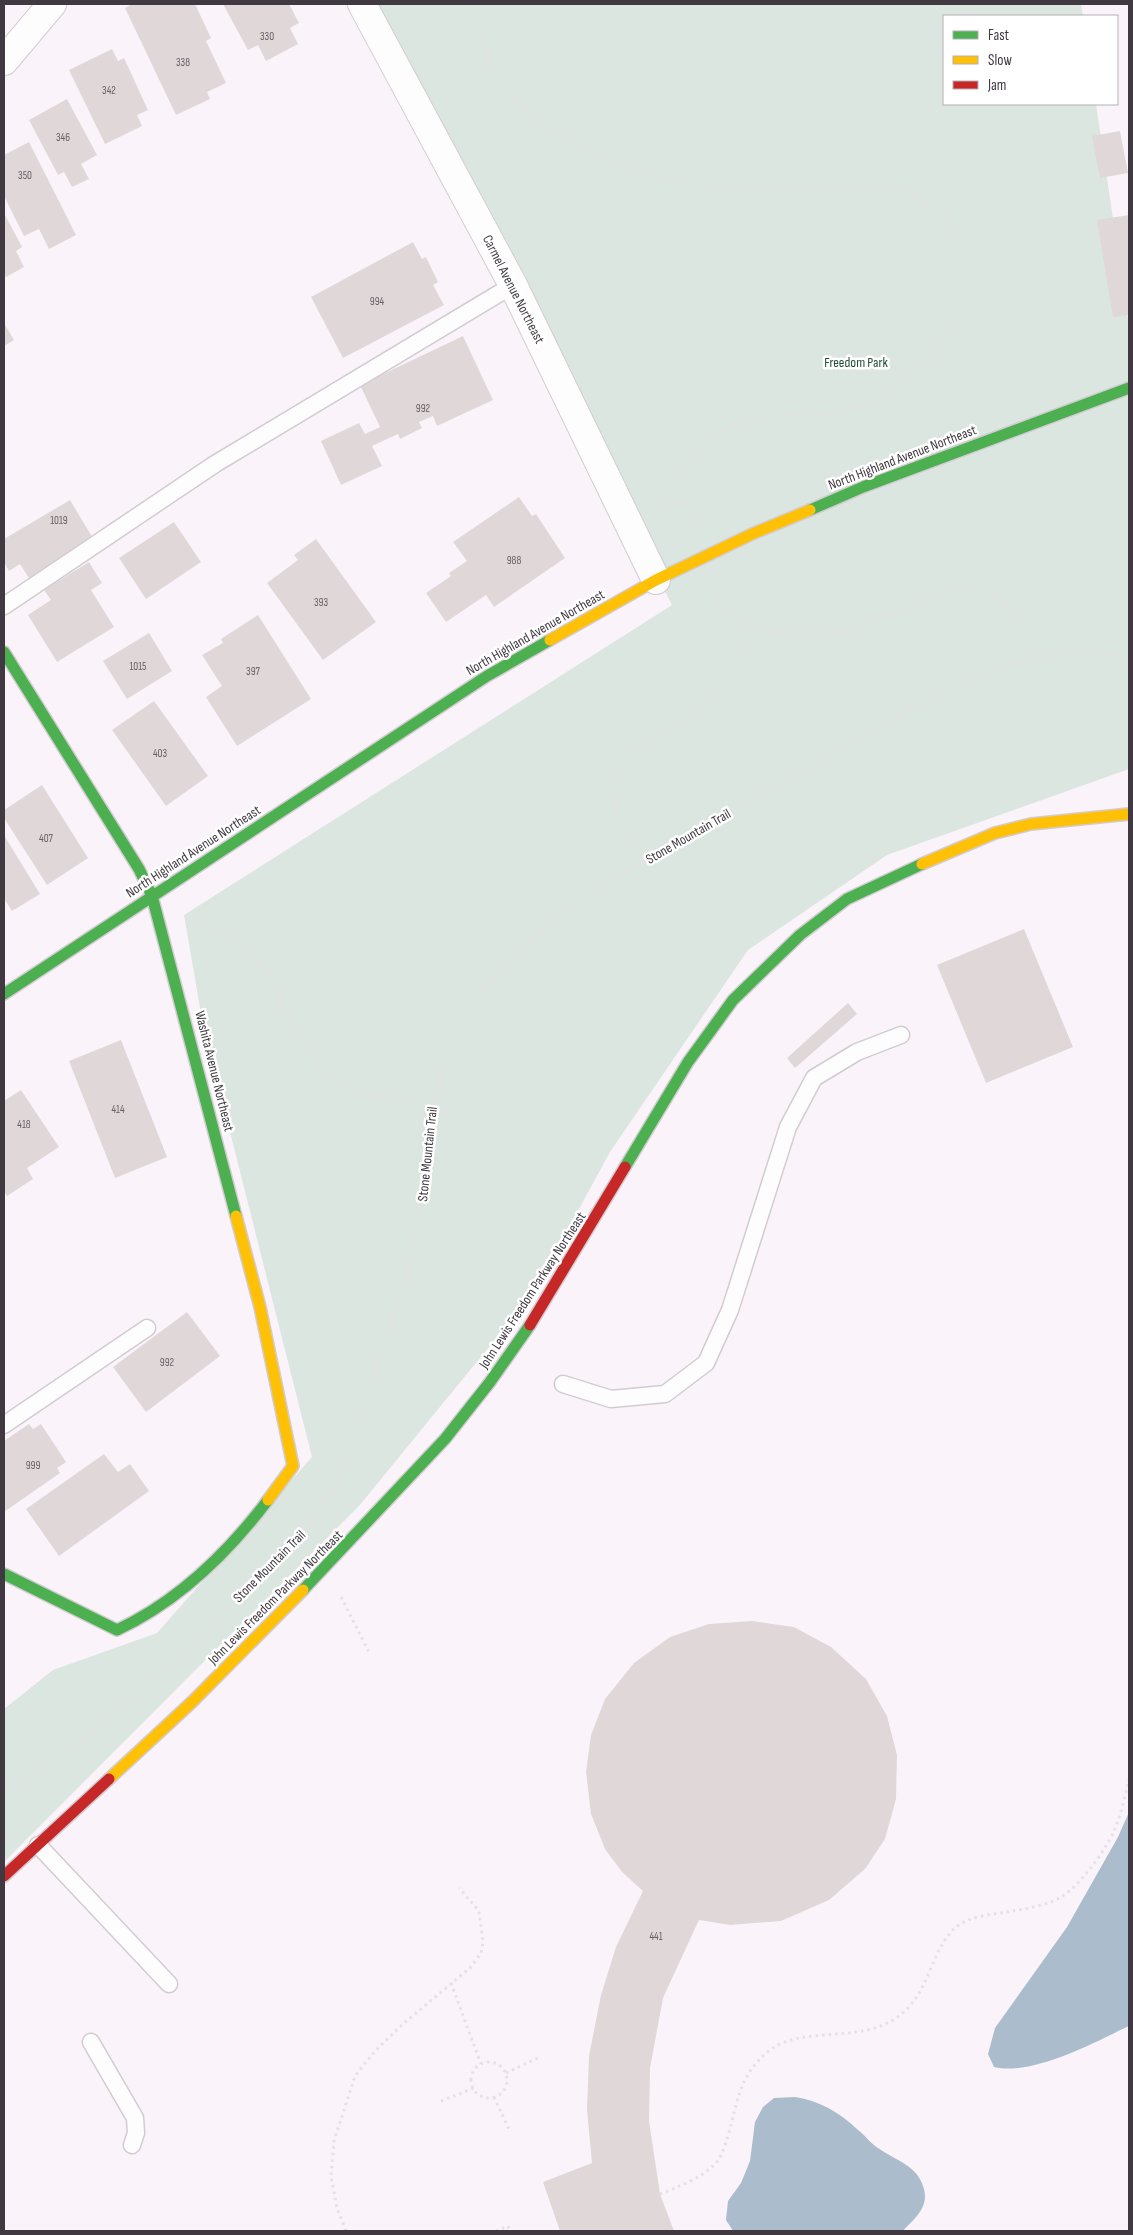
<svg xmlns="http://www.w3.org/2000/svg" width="1133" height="2235" font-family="'Sofia Sans Condensed',sans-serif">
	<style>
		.green { fill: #dbe6e0 }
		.water { fill: #abbccc }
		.building { fill: #e0d7d9 }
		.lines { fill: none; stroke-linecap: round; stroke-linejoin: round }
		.lane-casing { stroke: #d2ccd2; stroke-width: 19 }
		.street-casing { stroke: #d2ccd2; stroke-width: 30 }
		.fast-casing { stroke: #d2ccd2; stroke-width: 14 }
		.slow-casing { stroke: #d2ccd2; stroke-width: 14 }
		.jam-casing { stroke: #d2ccd2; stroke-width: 14 }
		.path { stroke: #e4e1e4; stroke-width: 3; stroke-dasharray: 2.5 4; stroke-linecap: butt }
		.lane { stroke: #fefdfe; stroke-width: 16 }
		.street { stroke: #fefdfe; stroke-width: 28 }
		.fast { stroke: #4caf50; stroke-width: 11 }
		.slow { stroke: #ffc107; stroke-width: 11 }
		.jam { stroke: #c62828; stroke-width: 11 }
		.labels { text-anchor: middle; stroke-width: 5; stroke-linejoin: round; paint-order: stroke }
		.number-label { font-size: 11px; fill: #696067 }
		.street-label { font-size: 14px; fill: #413941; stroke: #fff }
		.park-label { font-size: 14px; fill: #1c4d31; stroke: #fff }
	</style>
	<rect width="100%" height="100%" fill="#faf4fa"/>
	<path class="green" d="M368 4H1081L1083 16H944V104H1096L1129 326V769L887 855 748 950 610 1152 534 1292 359 1506 4 1862V1709L53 1670 157 1633 312 1457 203 1025 184 915 672 605Z"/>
	<path class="water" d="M1129 1812V2026C1093 2043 1033 2076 994 2067L988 2054 995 2028 1067 1927 1118 1837Z
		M795 2097C820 2101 839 2112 858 2130 865 2135 870 2143 878 2148 896 2161 918 2165 924 2189 929 2208 914 2219 903 2231H733L726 2220 728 2201 741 2183 750 2161 755 2122 763 2107 774 2098Z"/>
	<path class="building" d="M132 4H195L211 38 206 41 226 83 207 92 210 99 176 115 125 8Z
		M223 4H289L299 23 290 28 298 44 266 61 258 45 248 50Z
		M112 49 118 61 124 58 148 110 137 115 142 126 105 144 69 70Z
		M67 99 97 155 81 164 89 179 72 187 64 172 58 175 29 120Z
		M1120 131 1128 173 1100 178 1092 136Z
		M29 142 76 235 49 249 39 229 24 236 4 196V155Z
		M4 213 22 247 16 251 24 267 6 277 4 272Z
		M1129 215V315L1113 317 1097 220Z
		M413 242 422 259 426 257 438 282 433 285 444 305 343 358 311 297Z
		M4 323 14 340 4 346Z
		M463 336 493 400 437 426 433 416 419 422 422 428 400 439 398 434 372 446 382 466 341 485 321 441 359 423 365 434 380 427 360 385Z
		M519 497 532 516 536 514 565 558 494 607 486 595 446 622 426 593 451 576 449 573 467 561 453 542Z
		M70 500 94 540 29 578 20 564 9 571 4 562V539Z
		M174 522 201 562 146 599 119 558Z
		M316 539 376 622 323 660 267 583 298 560 294 555Z
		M89 562 102 583 91 590 114 627 57 662 28 615 51 600 44 590Z
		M258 615 311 699 237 746 206 697 222 686 202 655 223 643 221 639Z
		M149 633 172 671 127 699 103 661Z
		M154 701 208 776 166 806 112 730Z
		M42 785 88 858 47 885 4 818V810Z
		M4 835 40 894 12 911 5 900 4 901Z
		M1024 929 1073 1047 986 1083 937 965Z
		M848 1003 857 1014 795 1068 787 1058Z
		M121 1040 167 1157 115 1178 69 1061Z
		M21 1090 59 1147 27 1168 33 1179 7 1196 4 1191V1101Z
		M187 1312 220 1356 146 1412 113 1367Z
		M29 1424 33 1429 41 1424 66 1462 57 1468 60 1473 4 1512V1441Z
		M104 1454 118 1472 130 1464 149 1491 59 1556 26 1509Z
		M752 1621 794 1627 831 1647 866 1679 887 1716 897 1755 896 1799 885 1839 865 1869 829 1900 781 1921 730 1925 699 1920 663 1998 650 2068 649 2121 660 2194 674 2231H560L543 2182 592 2163 587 2110 589 2056 601 1995 616 1947 643 1891 622 1872 605 1849 591 1814 586 1772 591 1735 605 1699 634 1663 670 1637 709 1624Z"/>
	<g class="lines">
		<defs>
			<path id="lane" d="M4 606 215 464 513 285
				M563 1384 611 1399 665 1394 706 1363 730 1310 788 1127 814 1078 857 1052 901 1035
				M4 1425 147 1328
				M38 1845 169 1984
				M91 2042 135 2118 136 2133 132 2145"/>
			<path id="street" d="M362 4 513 285 656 580
				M4 61 52 4"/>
			<path id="fast" d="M810 510 863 487 1129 388
				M4 652 139 869 152 896 236 1216
				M4 994 487 676 550 640
				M625 1167 688 1062 733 1000 800 935 847 899 922 864
				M4 1574 117 1630C179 1601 227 1554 268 1500
				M303 1590 445 1439 490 1382 530 1325"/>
			<path id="slow" d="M550 640 656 580 752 534 810 510
				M922 864 995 833 1031 824 1129 814
				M236 1216 260 1307 293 1466 268 1500
				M109 1779 192 1702 303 1590"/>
			<path id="jam" d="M530 1325 625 1167
				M4 1876 109 1779"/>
		</defs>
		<use href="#lane" class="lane-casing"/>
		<use href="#street" class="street-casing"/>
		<use href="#fast" class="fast-casing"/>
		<use href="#slow" class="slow-casing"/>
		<use href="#jam" class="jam-casing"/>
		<path class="path" d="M472 4V18L494 71 526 112 574 144 642 172 710 188 882 187 913 193 946 216 961 248 964 289 951 330 929 360 888 396 839 415H780L736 423 703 443 681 468 672 503 664 508 660 515
			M672 503C687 503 697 511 693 527
			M711 588C720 602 737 619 753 626 779 638 836 637 862 628 904 613 961 567 1004 603 1019 615 1024 640 1031 657
			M646 861 621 820 611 784 616 769 623 755 696 715 707 705 737 659 753 626
			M191 918C213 928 236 936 254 952 266 963 272 981 278 995 291 1026 307 1059 336 1078 363 1095 400 1099 430 1108
			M296 1516 308 1539
			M341 1597 369 1652
			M4 1795 93 1733 149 1684 304 1533 328 1497 353 1442 413 1257 420 1214 430 1108 445 1060 462 1025 484 990 515 952 591 892 936 695C1005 665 1052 643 1129 658
			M451 1983 481 2064
			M471 2080a18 18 0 1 1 36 0a18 18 0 1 1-36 0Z
			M506 2073 538 2058
			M494 2097 509 2129
			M441 2101 474 2088
			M660 2194C679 2186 701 2179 716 2163 722 2156 725 2145 728 2136 738 2100 739 2075 770 2050 799 2028 849 2040 883 2025 929 2005 925 1963 951 1932 963 1917 988 1915 1006 1912 1024 1909 1045 1906 1061 1897 1080 1886 1104 1852 1113 1833 1121 1816 1125 1796 1129 1779
			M346 2231 337 2208 331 2176 334 2141 355 2076 375 2051 403 2024 471 1967 481 1953 483 1942 479 1911 459 1888
			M496 2231 508 2226 510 2231"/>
		<use href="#lane" class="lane"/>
		<use href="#street" class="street"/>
		<use href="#fast" class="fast"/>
		<use href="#slow" class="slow"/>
		<use href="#jam" class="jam"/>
	</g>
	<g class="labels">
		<g class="number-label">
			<text x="267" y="40">330</text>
			<text x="183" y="66">338</text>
			<text x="109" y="94">342</text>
			<text x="63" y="141">346</text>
			<text x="25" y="179">350</text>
			<text x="377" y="305">994</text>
			<text x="423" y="412">992</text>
			<text x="59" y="524">1019</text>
			<text x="514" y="564">988</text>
			<text x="321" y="606">393</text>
			<text x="138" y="670">1015</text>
			<text x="253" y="675">397</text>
			<text x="160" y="757">403</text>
			<text x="46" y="842">407</text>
			<text x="118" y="1113">414</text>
			<text x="24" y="1128">418</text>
			<text x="167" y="1366">992</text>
			<text x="33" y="1469">999</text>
			<text x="656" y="1940">441</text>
		</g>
		<g class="street-label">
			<text transform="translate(514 289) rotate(63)" y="5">Carmel Avenue Northeast</text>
			<text transform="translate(902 457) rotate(-21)" y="5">North Highland Avenue Northeast</text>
			<text transform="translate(535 632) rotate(-30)" y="5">North Highland Avenue Northeast</text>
			<text transform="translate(688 836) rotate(-30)" y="5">Stone Mountain Trail</text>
			<text transform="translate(193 851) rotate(-33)" y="5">North Highland Avenue Northeast</text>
			<text transform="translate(215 1071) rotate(76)" y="5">Washita Avenue Northeast</text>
			<text transform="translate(427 1154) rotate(-84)" y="5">Stone Mountain Trail</text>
			<text transform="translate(532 1290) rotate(-57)" y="5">John Lewis Freedom Parkway Northeast</text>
			<text transform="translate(269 1566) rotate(-45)" y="5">Stone Mountain Trail</text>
			<text transform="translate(275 1597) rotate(-45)" y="5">John Lewis Freedom Parkway Northeast</text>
		</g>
		<g class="park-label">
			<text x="856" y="367">Freedom Park</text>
		</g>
	</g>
	<rect width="1133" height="2235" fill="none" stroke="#413941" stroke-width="10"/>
	<rect x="943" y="15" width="175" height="90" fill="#ffffff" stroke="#b3b0b3"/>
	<rect x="953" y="31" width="25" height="8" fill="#4caf50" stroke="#b3b0b3"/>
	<text x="988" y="40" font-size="15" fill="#413941">Fast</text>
	<rect x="953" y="56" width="25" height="8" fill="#ffc107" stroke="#b3b0b3"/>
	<text x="988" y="65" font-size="15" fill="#413941">Slow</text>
	<rect x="953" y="81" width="25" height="8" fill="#c62828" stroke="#b3b0b3"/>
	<text x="988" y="90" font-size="15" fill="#413941">Jam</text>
</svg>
